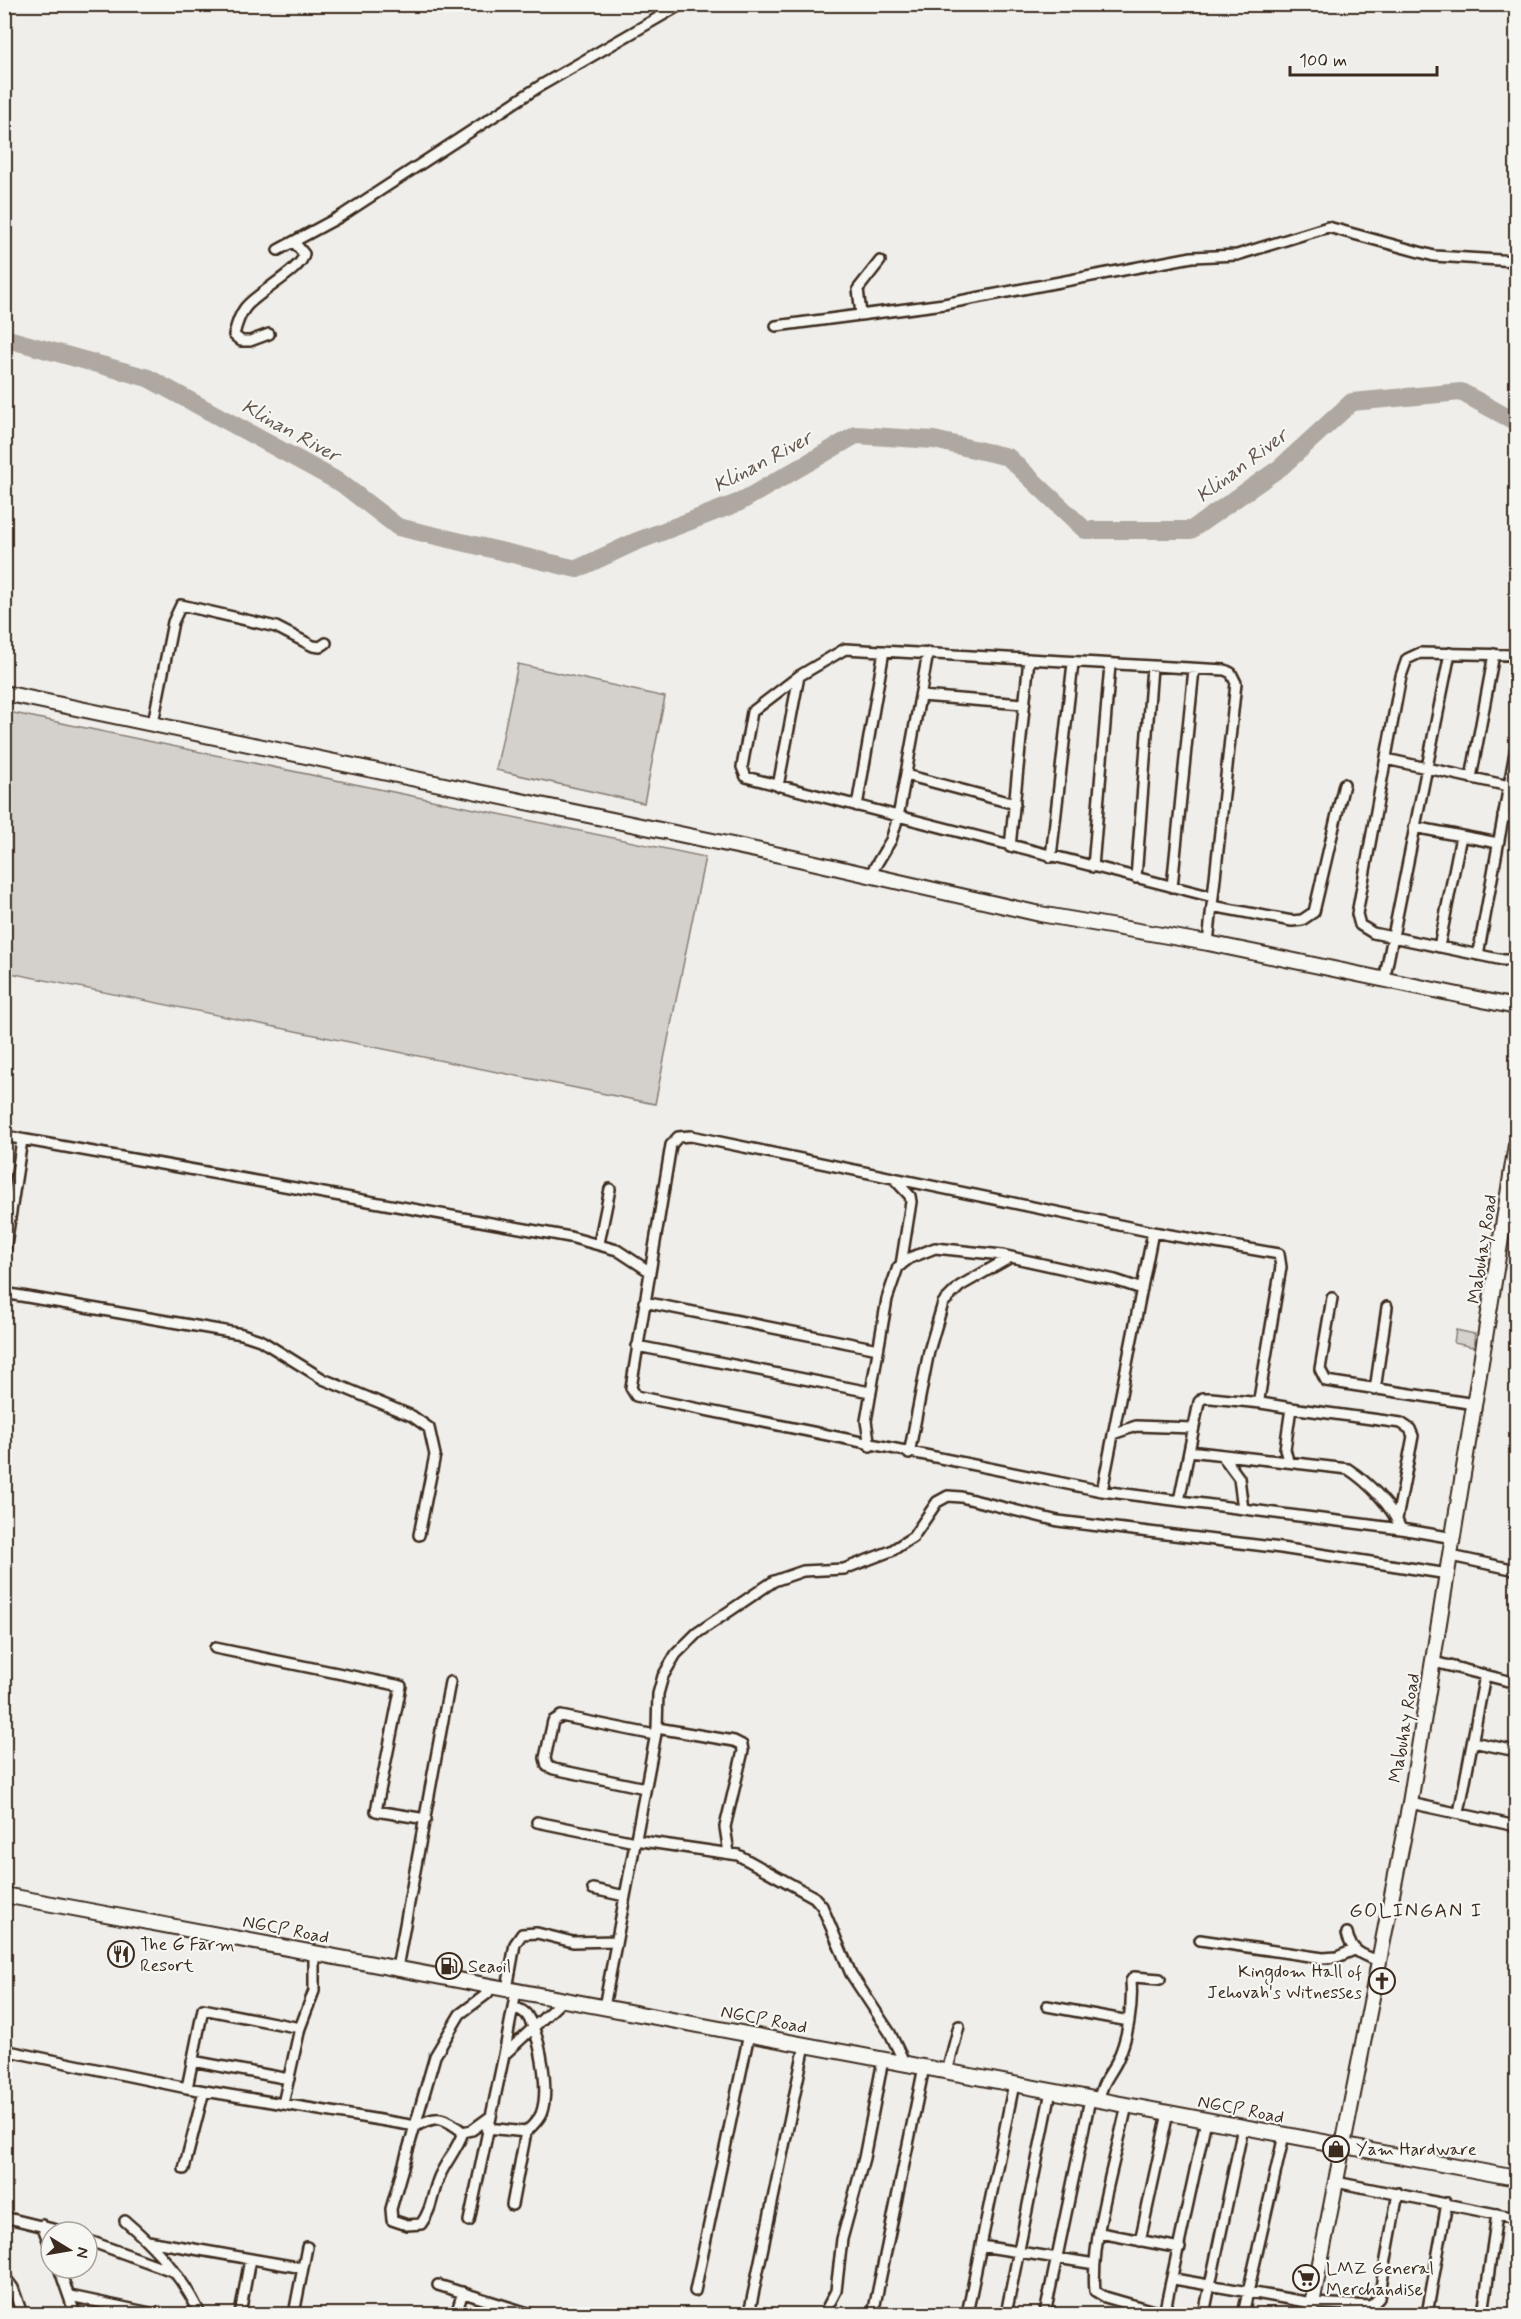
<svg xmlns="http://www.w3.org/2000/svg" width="1521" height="2319" font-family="Mynerve,sans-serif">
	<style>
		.green { fill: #d4d1cc; stroke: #887e75; stroke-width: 1.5 }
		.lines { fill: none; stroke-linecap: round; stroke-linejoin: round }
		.river { stroke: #afa8a1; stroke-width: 18 }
		.street-casing { stroke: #3b2a1e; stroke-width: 14 }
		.secondary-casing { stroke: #3b2a1e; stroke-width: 18 }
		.street { stroke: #f6f6f2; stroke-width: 9 }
		.secondary { stroke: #f6f6f2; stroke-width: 14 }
		.labels { text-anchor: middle; stroke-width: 4.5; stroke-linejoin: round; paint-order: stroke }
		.street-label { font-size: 18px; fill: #3b2a1e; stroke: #f6f6f2 }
		.poi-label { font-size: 18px; fill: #3b2a1e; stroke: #f6f6f2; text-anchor: start }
		.water-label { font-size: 20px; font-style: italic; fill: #64564c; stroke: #f6f6f2 }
		.neighbourhood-label { font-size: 20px; letter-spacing: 1.5px; fill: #3b2a1e; stroke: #f6f6f2 }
	</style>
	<rect width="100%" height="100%" fill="#efeeea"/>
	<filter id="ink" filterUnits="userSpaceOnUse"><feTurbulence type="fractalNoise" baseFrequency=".0167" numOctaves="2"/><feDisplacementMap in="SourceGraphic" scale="12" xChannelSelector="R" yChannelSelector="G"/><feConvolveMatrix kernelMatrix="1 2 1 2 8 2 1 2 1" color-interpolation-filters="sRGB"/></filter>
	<g filter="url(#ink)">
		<path class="green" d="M518 664 665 697 644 803 496 770Z
			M4 711 705 857 655 1104 5 972Z
			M1456 1330 1475 1334 1473 1347 1454 1343Z"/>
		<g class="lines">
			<path class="river" d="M4 338 148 378 341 483 398 527 577 569 635 542 740 502 856 435 934 440 1008 457 1085 530H1191L1281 467 1352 402 1461 392 1516 422"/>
			<defs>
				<path id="street" d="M278 250 341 216 540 86 682 4
					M861 314 858 289 880 261
					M776 326 944 304 1192 257 1237 255 1328 227 1434 256 1516 261
					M269 334 250 341H241L234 335C236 326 239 316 245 308 256 293 303 269 304 254L294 242
					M1516 655 1420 653 1407 659 1401 676 1357 914 1360 925 1373 933 1503 960H1512L1516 955
					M921 696 1023 704
					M153 723 173 622 181 605 276 627 313 646 320 647 326 643
					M1386 759 1509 786
					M906 775 1015 804
					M1471 778 1494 654
					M778 786 799 676
					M857 806 884 651
					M1503 816 1516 818
					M1414 827 1498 843
					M1010 847 1029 659
					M1051 857 1073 663
					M1093 867 1110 665
					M870 875 891 840 898 817 928 653
					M1136 878 1152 667
					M1172 887 1194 669
					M1212 906 1292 921 1302 920 1314 912 1344 784
					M1208 943 1236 683 1231 673 1225 670 845 649 799 676 752 712 742 767 746 777 1213 897
					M1439 947 1461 836
					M1478 955 1516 747
					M1384 981 1450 653
					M4 1136 570 1237 617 1250 649 1271
					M896 1181 910 1196 911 1202 901 1265
					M1153 1232 1279 1254 1281 1267 1259 1399 1261 1403 1291 1408 1285 1449 1288 1461
					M599 1243 610 1189
					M5 1251 22 1140
					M4 1293 242 1334 260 1340 323 1379 412 1416 429 1428 435 1455 419 1535
					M1332 1298 1320 1369 1326 1381 1475 1404
					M644 1302 878 1349
					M637 1346 870 1392
					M1375 1390 1387 1307
					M1291 1408 1401 1423 1410 1429 1413 1436 1397 1519
					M1113 1434 1136 1426 1193 1428
					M870 1446 866 1421 887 1299 898 1267 910 1258 935 1248 1002 1255 1115 1280 1142 1289
					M1189 1451 1348 1469C1368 1482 1392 1506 1401 1529L1454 1538
					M909 1454 929 1351 943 1303 960 1286 1011 1257
					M1222 1455 1239 1478 1243 1509
					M1102 1491 1153 1232 691 1136 678 1137 671 1145 631 1388 636 1396 1102 1491 1401 1529
					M1179 1501 1199 1402 1203 1398H1211L1261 1403
					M1451 1556 1516 1570
					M215 1648 401 1686 376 1811 426 1819
					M1434 1662 1516 1683
					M657 1728 734 1741 742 1745 743 1751 725 1827 729 1853
					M1473 1742 1516 1751
					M645 1788 554 1769 547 1766 545 1758 553 1721 561 1716 655 1735
					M1410 1803 1516 1826
					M1459 1813 1485 1675
					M537 1822 635 1842
					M635 1840 738 1855 814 1897 822 1906 851 1974 890 2033 905 2064
					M593 1889 625 1896
					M1347 1933C1350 1951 1363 1956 1380 1961
					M1200 1940 1323 1958 1337 1957 1354 1950
					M397 1968 450 1682
					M507 1989 515 1944 522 1934 537 1933 573 1942 616 1941
					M1047 2006 1129 2021
					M604 2007 657 1728 658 1694 663 1676 676 1654 697 1633 774 1581 803 1571 844 1569 891 1551 913 1537 937 1502 948 1496 961 1497 1058 1521 1281 1548 1448 1574
					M4 2050 187 2088 416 2126C438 2114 443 2117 463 2132L472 2130 490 2117
					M504 2055 513 2007
					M192 2061 289 2079
					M947 2072 959 2026
					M187 2088 203 2009 300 2028
					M1099 2100C1101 2084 1110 2075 1117 2061 1128 2038 1133 2006 1131 1981L1134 1977 1160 1979
					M283 2104 300 2028 314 1991V1953
					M1127 2105C1116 2157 1090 2241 1095 2291L1105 2297 1164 2314
					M487 2128 526 2132C531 2127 538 2121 541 2114 550 2091 541 2038 528 2017 525 2011 519 2009 513 2007L516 1991
					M463 2132C458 2148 447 2160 440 2175 432 2192 433 2208 421 2224L407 2225 392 2220 391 2209 435 2056 460 2014 487 1994 492 1986
					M184 2169 204 2091
					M1336 2182 1516 2218
					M512 2205 526 2132
					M4 2217 65 2232
					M125 2221C157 2248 183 2277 200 2314
					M469 2221 504 2055 563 2000
					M42 2225 51 2248
					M1100 2233 1180 2248
					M87 2240 175 2272
					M148 2241 303 2268
					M1140 2241 1168 2113
					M981 2246 1095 2264
					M59 2268 75 2314
					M4 2276 13 2288 22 2314
					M1174 2279 1312 2303 1371 2306 1379 2298 1398 2193
					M438 2285 531 2314
					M695 2291 749 2034
					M70 2296 155 2314
					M240 2314 250 2259
					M294 2314 307 2247
					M456 2314 463 2292
					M749 2314 805 2045
					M824 2314 836 2291 842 2239 864 2158 883 2060
					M873 2314 924 2067
					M967 2314 1014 2084
					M1006 2314 1051 2091
					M1045 2314 1090 2099
					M1164 2314 1206 2120
					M1204 2314 1243 2127
					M1243 2314 1284 2135
					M1427 2314 1447 2203
					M1483 2314 1497 2214"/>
				<path id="secondary" d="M4 693 794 858 1040 914 1208 943 1516 1007
					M4 1895 1516 2178
					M1310 2314 1410 1803 1516 1145"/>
			</defs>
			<use href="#street" class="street-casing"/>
			<use href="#secondary" class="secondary-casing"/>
			<use href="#street" class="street"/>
			<use href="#secondary" class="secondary"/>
		</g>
	</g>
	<defs>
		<symbol id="restaurant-ring" viewBox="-11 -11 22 22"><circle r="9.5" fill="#f6f6f2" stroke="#3b2a1e" stroke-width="1.5"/><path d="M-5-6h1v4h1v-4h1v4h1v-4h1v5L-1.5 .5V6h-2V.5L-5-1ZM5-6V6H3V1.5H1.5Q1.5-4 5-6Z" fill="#3b2a1e"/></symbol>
		<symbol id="fuel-ring" viewBox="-11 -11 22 22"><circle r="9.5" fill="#f6f6f2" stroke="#3b2a1e" stroke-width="1.5"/><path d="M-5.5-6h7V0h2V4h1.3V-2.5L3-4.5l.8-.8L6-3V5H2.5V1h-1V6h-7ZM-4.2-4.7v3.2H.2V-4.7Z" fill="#3b2a1e"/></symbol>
		<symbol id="church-ring" viewBox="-11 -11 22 22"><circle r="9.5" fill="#f6f6f2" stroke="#3b2a1e" stroke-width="1.5"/><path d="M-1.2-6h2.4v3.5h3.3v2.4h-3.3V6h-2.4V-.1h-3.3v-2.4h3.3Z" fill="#3b2a1e"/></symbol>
		<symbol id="shop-ring" viewBox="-11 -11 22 22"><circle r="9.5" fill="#f6f6f2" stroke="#3b2a1e" stroke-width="1.5"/><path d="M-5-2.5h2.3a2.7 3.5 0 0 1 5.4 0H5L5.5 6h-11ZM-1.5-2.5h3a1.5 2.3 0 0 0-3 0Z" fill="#3b2a1e"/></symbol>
		<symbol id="supermarket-ring" viewBox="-11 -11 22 22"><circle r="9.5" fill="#f6f6f2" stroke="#3b2a1e" stroke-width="1.5"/><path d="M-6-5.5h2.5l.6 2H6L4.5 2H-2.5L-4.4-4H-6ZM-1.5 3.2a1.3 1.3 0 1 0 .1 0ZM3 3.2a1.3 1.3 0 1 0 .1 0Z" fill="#3b2a1e"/></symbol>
	</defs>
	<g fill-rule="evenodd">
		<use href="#restaurant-ring" x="106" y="1939" width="30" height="30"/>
		<use href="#fuel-ring" x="434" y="1951" width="30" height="30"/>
		<use href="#church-ring" x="1367" y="1966" width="30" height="30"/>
		<use href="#shop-ring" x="1321" y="2134" width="30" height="30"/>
		<use href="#supermarket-ring" x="1291" y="2263" width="30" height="30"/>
	</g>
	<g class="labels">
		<g class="street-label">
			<text transform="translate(1482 1249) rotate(-81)" y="6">Mabuhay Road</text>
			<text transform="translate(1404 1728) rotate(-80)" y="6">Mabuhay Road</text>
			<text transform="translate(286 1929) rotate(11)" y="6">NGCP Road</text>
			<text transform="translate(764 2019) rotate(11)" y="6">NGCP Road</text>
			<text transform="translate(1241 2109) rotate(11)" y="6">NGCP Road</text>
		</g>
		<g class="poi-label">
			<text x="140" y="1950">The G Farm<tspan x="140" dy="21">Resort</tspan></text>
			<text x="468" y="1972">Seaoil</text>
			<text x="1362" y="1977" text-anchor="end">Kingdom Hall of<tspan x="1362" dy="21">Jehovah's Witnesses</tspan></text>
			<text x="1356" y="2155">Yam Hardware</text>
			<text x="1326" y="2274">LMZ General<tspan x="1326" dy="21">Merchandise</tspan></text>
		</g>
		<g class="water-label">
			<text transform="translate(291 430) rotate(29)" y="7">Klinan River</text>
			<text transform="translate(762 461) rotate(-28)" y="7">Klinan River</text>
			<text transform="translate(1241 465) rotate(-37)" y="7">Klinan River</text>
		</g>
		<g class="neighbourhood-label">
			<text x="1416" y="1917">GOLINGAN I</text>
		</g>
	</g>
	<rect width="1521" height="2319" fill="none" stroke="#f6f6f2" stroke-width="24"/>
	<rect x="12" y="12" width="1497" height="2295" fill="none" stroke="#3b2a1e" stroke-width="2" filter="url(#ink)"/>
	<g transform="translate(69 2250) rotate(101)"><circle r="28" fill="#f6f6f2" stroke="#aba49d" stroke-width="1.5"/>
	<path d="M0-4.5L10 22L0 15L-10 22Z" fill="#3b2a1e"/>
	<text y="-9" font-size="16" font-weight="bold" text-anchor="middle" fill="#3b2a1e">N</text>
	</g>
	<path d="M1290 66v9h147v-9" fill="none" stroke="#3b2a1e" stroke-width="3"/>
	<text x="1299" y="66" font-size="18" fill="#3b2a1e" stroke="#f6f6f2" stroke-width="4.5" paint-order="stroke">100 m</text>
</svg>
